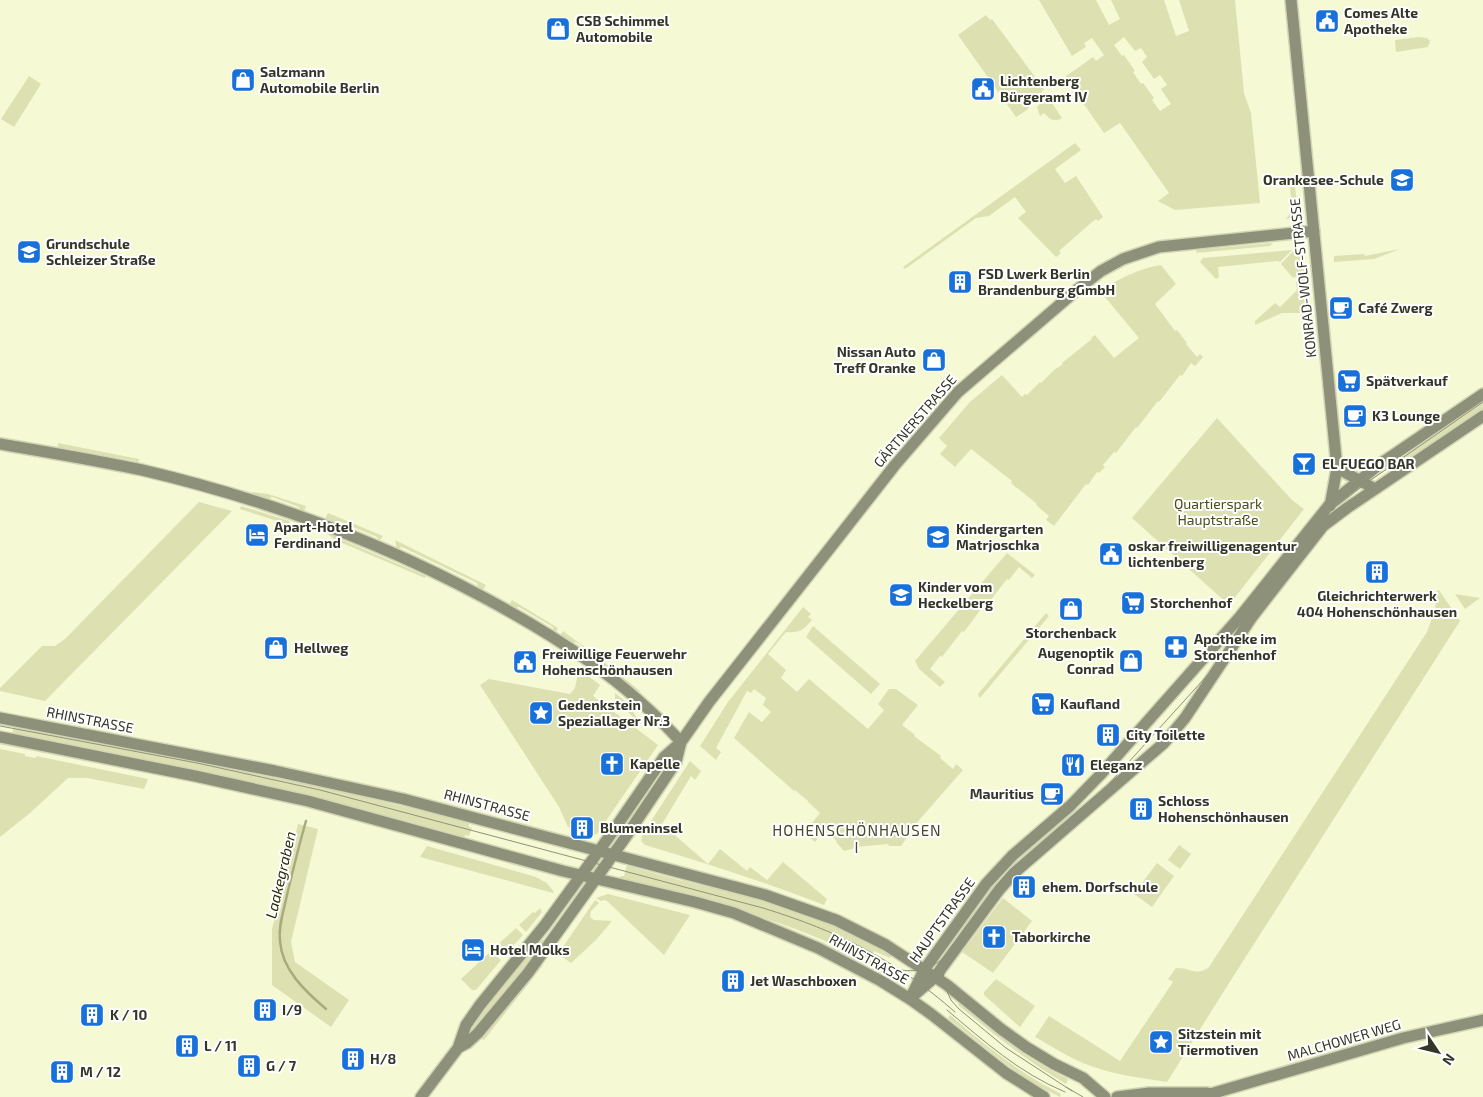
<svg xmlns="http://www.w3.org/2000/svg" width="1483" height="1097" font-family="'Exo 2',sans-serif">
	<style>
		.green { fill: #dde1b2; fill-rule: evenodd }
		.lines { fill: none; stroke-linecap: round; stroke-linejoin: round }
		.stream { stroke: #a8ac7d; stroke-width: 2.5 }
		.secondary-casing { stroke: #d2d6b5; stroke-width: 14 }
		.secondary { stroke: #8e917a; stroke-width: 11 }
		.tram { stroke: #8f9279; stroke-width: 1 }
		.labels { text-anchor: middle; stroke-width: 4; stroke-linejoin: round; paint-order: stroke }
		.poi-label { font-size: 14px; font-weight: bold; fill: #343628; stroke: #fff; text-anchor: start }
		.street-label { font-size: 14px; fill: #343628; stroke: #fff }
		.park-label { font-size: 14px; fill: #4a4c15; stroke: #fff }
		.neighbourhood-label { font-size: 15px; letter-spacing: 1px; fill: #47492a; stroke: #fff }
		.water-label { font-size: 15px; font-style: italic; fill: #2c2e07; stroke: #fff }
	</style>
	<rect width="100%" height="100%" fill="#f5f9d4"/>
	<path class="green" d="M1039 0H1096L1109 25 1120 19 1111 0H1164L1176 36 1189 31 1179 0H1235L1244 93 1251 113 1260 203 1175 210 1158 201 1169 193 1120 123 1104 133 1065 77 1093 57 1096 61 1104 55 1092 38 1084 43 1086 47 1072 56ZM1124 37 1135 51 1141 48 1147 57 1142 62 1154 79 1160 75 1167 85 1161 89 1171 104 1160 111 1152 100 1154 98 1143 83 1141 84 1133 72 1135 71 1124 55 1122 56 1114 45Z
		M986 15 990 20 992 19 1044 89 1027 110 1016 117 958 35Z
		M1419 37 1427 38 1430 41 1428 47 1396 52 1395 40Z
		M29 76 41 84 14 127 1 119Z
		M1048 97 1062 118C1055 123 1049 119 1044 113L1040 116 1037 107 1043 100Z
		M1075 143 1081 150 1055 169 1065 183 1076 176 1103 217 1098 221 1096 219 1091 223 1059 251 1061 253 1056 257 1018 218 1026 212 1015 197 989 216 976 218 905 269 903 267Z
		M1290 186H1295L1298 213 1294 218 1286 219 1292 211Z
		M1273 243 1270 246 1196 253 1197 250Z
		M1295 249 1303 255 1304 273 1293 278 1281 264Z
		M1400 249 1374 259 1334 262V256L1364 254 1365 256Z
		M1292 250 1280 262 1278 261 1218 267 1219 277 1216 279 1200 262 1203 258Z
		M1161 265 1176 284 1155 304 1175 331 1177 330 1187 343 1186 344 1197 357 1200 354 1203 357 1195 366 1191 363 1182 376 1180 375 1159 402 1158 401 1137 428 1136 427 1116 453 1114 452 1103 465 1105 467 1099 473 1097 472 1088 485 1086 484 1054 526 1046 520 1049 516 1036 505 1037 504 1011 483 1012 481 971 449 955 467 940 454 947 446 939 438 970 402 1002 375 1022 397 1025 394 1027 395 1040 382 1041 383 1054 370 1063 364 1062 363 1092 339 1091 338 1095 335 1114 358 1139 338 1100 291C1119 279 1139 268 1161 265Z
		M1305 277 1308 313H1282L1255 325V321L1275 303 1280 307 1297 290 1296 282Z
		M1483 399V412L1392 474 1387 466 1399 458 1398 457Z
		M1217 418 1292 500 1304 509 1229 605 1132 518Z
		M58 443 139 459 137 465 136 461 63 448 60 450H58Z
		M252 492 268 494 306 506 304 512 301 511 299 507 272 497 268 500 252 494Z
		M199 502 232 511 45 701 0 691V688L42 646H55L65 639Z
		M241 506 290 521 289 525 240 509Z
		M328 513 383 536 379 541 377 537 341 522 336 523 325 519Z
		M322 529 333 532 335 537 426 576 425 578 335 540Z
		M395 540 486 585 483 590 478 588 477 583 402 547 397 549Z
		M1007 553 1035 575 1032 578 1019 567 1009 580 1007 579 986 606 984 605 964 632 962 631 942 657 940 656 930 669 945 682 940 687 919 669 915 661Z
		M1439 590 1460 621 1224 991 1167 1082C1142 1078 1115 1075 1091 1066 1071 1059 1053 1047 1035 1037L1049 1016 1120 1061 1173 982 1168 979 1176 968C1189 967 1197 977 1209 967L1427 632 1435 610 1437 591Z
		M1455 594 1480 598 1465 609Z
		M512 600 558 628 555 633 553 631V627L519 607 515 608 509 605Z
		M803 607 811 614 808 617 812 620C803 630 801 633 786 632L768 654 786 670 781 678 797 692 809 679 868 729 884 710 878 704 889 689H896L918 705 902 725 915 735 914 736 941 756 940 758 953 769 956 764 963 770 906 835 907 837 901 846H889L888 844 855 847V848L844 851 836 842 837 841 824 830 815 842 804 833 820 813 808 802V801L795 790 794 791 734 738 749 712 762 722 771 712 763 705 766 698 754 689 751 693 747 691 716 748 721 752 716 760 700 746 728 702Z
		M1046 613 1049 616 980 698 978 694Z
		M813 626 880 684 871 694 806 637Z
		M563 631 590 651 640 691 639 692 599 662V658L576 642 572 643 560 636Z
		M579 669 600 685 593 696 658 745 597 834 583 836 590 825 582 820 575 829 568 827 559 807 480 685 489 679 570 694 575 688Z
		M615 693 626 702 638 719 637 721 615 699Z
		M14 725 295 781 469 822V827L472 828 469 836 465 835 464 838 256 783 12 735Z
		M0 749 25 754V756L36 758V756L148 779 144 789 87 778H68L30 813 0 837Z
		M667 760 671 762 622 834 618 833Z
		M690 761 701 771 695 780 691 776 662 824 708 864 720 849 747 871 750 867 767 880 783 862 827 899 824 905C765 882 705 863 645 845L641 841 642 835Z
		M298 824 318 829 291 942 295 962 349 1000 331 1027 272 985V929Z
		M1179 845 1191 854 1180 869 1168 860Z
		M427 846 536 877 547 883 554 892 553 893 420 857Z
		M1157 863 1174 876 1152 907 1134 894Z
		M627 865C674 881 722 889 769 902 812 914 852 934 892 954L890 958 874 951 870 959 885 968 882 972C863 961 844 950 825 941 759 912 687 897 618 879L621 876H624Z
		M608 894 690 915 664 955 607 901 604 900 601 901 596 898Z
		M1003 898 1032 921 993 973 962 952Z
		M595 900 599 903 591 911 590 917 594 920 612 921 596 940 571 963 558 954Z
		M540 908 542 912 526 932 519 925 533 912 535 913Z
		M516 928 523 935 504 956 495 947Z
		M542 939 545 941V943L474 1032 470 1029C490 999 515 963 542 939Z
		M491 951 501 960 476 990H472L461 979Z
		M541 964 543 965 484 1040 481 1038Z
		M996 979 1035 1006 1020 1027 984 995V992Z
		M961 1002C992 1033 1028 1060 1068 1079L1066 1084C1027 1061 993 1034 958 1005Z
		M950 1015C987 1047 1017 1071 1061 1094L1060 1097 1038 1086 1014 1070 948 1018Z"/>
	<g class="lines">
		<path class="stream" d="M306 821C299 845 293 870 287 895 284 910 278 926 280 941 282 970 305 991 326 1009"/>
		<defs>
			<path id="secondary" d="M1291 0 1337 468 1330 506
				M0 444C47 452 95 460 142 470 261 498 375 539 483 597 556 636 625 680 681 742
				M1337 468 1375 489
				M0 718 275 771 403 799 765 895 836 920 886 945 947 985 1001 1029 1026 1047 1054 1064 1083 1078 1105 1097
				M0 737 195 776 308 801 563 871 695 902 734 913 818 948 881 981 910 999 931 1014 1006 1073 1044 1097
				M913 996 935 977 999 890 1014 873 1164 743 1185 718 1252 617 1323 526 1347 508 1483 416
				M910 999 924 970 986 884 1012 856 1070 806 1100 775 1239 618 1330 504 1380 464 1483 394
				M458 1048 467 1043 478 1033 528 973 557 933 625 838 676 762 681 742
				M421 1097 458 1048 466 1025 480 1005 545 925 609 837 664 757 681 742 709 702 841 534 895 465 958 392 1078 289 1101 271 1123 259 1159 247 1314 231
				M1117 1097 1149 1093H1207
				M1200 1097 1403 1038 1483 1020"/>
		</defs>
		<use href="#secondary" class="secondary-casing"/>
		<use href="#secondary" class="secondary"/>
		<path class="tram" d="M1330 511 1365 484 1483 402
			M0 726 197 763 320 790 763 908C838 931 896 960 955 1012
			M901 970C920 973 935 967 948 954
			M947 1010C985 1042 1018 1072 1065 1092
			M1066 1087 1083 1097
			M1072 1091 1006 1048 959 1009 951 1000 946 989 943 978 946 963 953 948 1009 876 1030 856 1098 796 1213 669 1255 609 1312 537 1327 515 1337 483 1338 453 1294 0"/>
	</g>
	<defs>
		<symbol id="civic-square" viewBox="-11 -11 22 22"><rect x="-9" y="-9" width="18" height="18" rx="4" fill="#1870d9" stroke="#fff"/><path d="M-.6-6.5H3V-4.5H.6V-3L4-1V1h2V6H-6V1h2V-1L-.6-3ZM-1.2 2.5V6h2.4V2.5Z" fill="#fff"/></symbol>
		<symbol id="shop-square" viewBox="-11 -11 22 22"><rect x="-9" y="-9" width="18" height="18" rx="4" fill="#1870d9" stroke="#fff"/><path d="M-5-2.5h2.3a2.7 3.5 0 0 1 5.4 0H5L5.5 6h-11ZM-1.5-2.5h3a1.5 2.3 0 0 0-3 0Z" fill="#fff"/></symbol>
		<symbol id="school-square" viewBox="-11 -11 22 22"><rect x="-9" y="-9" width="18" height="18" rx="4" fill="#1870d9" stroke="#fff"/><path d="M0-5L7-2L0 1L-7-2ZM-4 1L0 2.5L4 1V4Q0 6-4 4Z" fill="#fff"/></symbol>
		<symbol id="building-square" viewBox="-11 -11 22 22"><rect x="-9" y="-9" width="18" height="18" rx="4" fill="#1870d9" stroke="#fff"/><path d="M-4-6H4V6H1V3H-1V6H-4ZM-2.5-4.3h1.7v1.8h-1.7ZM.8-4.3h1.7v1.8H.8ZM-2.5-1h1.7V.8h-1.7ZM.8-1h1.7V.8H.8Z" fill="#fff"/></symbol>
		<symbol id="cafe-square" viewBox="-11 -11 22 22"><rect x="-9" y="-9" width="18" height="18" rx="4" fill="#1870d9" stroke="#fff"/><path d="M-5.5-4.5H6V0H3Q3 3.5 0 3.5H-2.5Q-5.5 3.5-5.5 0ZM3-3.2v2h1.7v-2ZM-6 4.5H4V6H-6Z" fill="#fff"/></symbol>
		<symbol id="supermarket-square" viewBox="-11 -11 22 22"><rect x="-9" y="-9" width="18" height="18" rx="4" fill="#1870d9" stroke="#fff"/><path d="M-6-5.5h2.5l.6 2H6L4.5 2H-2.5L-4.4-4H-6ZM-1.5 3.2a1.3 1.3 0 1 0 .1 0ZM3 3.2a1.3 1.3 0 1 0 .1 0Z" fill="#fff"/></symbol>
		<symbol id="bar-square" viewBox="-11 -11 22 22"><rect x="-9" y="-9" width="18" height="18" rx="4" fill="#1870d9" stroke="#fff"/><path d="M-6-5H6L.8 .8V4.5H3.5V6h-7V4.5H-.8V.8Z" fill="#fff"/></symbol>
		<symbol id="hotel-square" viewBox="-11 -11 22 22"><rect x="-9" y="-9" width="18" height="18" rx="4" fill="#1870d9" stroke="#fff"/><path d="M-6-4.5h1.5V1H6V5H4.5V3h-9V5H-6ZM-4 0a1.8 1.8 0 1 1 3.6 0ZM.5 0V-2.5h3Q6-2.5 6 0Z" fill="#fff"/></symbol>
		<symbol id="pharmacy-square" viewBox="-11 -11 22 22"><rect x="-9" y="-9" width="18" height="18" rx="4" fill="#1870d9" stroke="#fff"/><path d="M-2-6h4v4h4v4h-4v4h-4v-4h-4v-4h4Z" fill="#fff"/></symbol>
		<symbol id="sight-square" viewBox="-11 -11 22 22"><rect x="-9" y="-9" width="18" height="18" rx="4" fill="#1870d9" stroke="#fff"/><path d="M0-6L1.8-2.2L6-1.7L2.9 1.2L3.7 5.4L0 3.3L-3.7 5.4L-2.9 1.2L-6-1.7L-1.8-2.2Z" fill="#fff"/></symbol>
		<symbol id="church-square" viewBox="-11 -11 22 22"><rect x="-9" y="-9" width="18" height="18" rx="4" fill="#1870d9" stroke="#fff"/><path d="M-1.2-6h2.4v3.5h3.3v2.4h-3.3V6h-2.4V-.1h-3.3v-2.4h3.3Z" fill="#fff"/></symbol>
		<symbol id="restaurant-square" viewBox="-11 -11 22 22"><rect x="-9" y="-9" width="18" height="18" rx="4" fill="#1870d9" stroke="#fff"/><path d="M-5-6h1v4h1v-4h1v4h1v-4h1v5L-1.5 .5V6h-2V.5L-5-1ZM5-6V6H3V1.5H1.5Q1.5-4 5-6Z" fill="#fff"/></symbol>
	</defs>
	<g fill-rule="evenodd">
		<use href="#civic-square" x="1313" y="7" width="28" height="28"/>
		<use href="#shop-square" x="544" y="15" width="28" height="28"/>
		<use href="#shop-square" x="229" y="66" width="28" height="28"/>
		<use href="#civic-square" x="969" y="75" width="28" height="28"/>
		<use href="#school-square" x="1388" y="166" width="28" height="28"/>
		<use href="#school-square" x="15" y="238" width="28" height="28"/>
		<use href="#building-square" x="946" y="268" width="28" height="28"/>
		<use href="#cafe-square" x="1327" y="294" width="28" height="28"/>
		<use href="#shop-square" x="920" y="346" width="28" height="28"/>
		<use href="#supermarket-square" x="1335" y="367" width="28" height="28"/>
		<use href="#cafe-square" x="1341" y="402" width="28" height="28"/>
		<use href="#bar-square" x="1290" y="450" width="28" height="28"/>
		<use href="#hotel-square" x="243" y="521" width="28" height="28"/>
		<use href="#school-square" x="924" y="523" width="28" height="28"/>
		<use href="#civic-square" x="1097" y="540" width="28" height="28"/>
		<use href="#building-square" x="1363" y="558" width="28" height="28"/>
		<use href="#school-square" x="887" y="581" width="28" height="28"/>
		<use href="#supermarket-square" x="1119" y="589" width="28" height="28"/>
		<use href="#shop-square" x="1057" y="595" width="28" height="28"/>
		<use href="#pharmacy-square" x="1162" y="633" width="28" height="28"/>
		<use href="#shop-square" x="262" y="634" width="28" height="28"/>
		<use href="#shop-square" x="1117" y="647" width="28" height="28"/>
		<use href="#civic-square" x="511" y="648" width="28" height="28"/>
		<use href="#supermarket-square" x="1029" y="690" width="28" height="28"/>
		<use href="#sight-square" x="527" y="699" width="28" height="28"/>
		<use href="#building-square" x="1094" y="721" width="28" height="28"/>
		<use href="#church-square" x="598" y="750" width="28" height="28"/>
		<use href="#restaurant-square" x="1059" y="751" width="28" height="28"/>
		<use href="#cafe-square" x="1038" y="780" width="28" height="28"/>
		<use href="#building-square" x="1127" y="795" width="28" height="28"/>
		<use href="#building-square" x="568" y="814" width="28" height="28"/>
		<use href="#building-square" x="1010" y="873" width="28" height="28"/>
		<use href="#church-square" x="980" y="923" width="28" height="28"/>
		<use href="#hotel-square" x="459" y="936" width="28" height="28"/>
		<use href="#building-square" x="719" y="967" width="28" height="28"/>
		<use href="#building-square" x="251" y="996" width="28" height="28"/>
		<use href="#building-square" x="78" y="1001" width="28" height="28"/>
		<use href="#sight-square" x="1147" y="1028" width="28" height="28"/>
		<use href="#building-square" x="173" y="1032" width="28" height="28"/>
		<use href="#building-square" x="339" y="1045" width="28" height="28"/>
		<use href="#building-square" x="235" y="1052" width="28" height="28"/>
		<use href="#building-square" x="48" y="1058" width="28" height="28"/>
	</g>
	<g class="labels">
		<g class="poi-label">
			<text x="1344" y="18">Comes Alte<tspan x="1344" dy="16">Apotheke</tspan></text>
			<text x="576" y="26">CSB Schimmel<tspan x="576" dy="16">Automobile</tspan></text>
			<text x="260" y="77">Salzmann<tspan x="260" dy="16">Automobile Berlin</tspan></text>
			<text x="1000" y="86">Lichtenberg<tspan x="1000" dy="16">Bürgeramt IV</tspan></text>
			<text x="1384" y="185" text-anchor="end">Orankesee-Schule</text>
			<text x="46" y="249">Grundschule<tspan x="46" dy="16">Schleizer Straße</tspan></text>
			<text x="978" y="279">FSD Lwerk Berlin<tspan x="978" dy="16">Brandenburg gGmbH</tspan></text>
			<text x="1358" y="313">Café Zwerg</text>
			<text x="916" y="357" text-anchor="end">Nissan Auto<tspan x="916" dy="16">Treff Oranke</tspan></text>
			<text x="1366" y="386">Spätverkauf</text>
			<text x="1372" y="421">K3 Lounge</text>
			<text x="1322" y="469">EL FUEGO BAR</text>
			<text x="274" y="532">Apart-Hotel<tspan x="274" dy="16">Ferdinand</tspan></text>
			<text x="956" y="534">Kindergarten<tspan x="956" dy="16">Matrjoschka</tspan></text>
			<text x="1128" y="551">oskar freiwilligenagentur<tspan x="1128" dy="16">lichtenberg</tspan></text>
			<text x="918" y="592">Kinder vom<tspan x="918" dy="16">Heckelberg</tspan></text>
			<text x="1377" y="601" text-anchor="middle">Gleichrichterwerk<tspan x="1377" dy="16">404 Hohenschönhausen</tspan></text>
			<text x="1150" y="608">Storchenhof</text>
			<text x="1071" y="638" text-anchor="middle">Storchenback</text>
			<text x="1194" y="644">Apotheke im<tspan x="1194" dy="16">Storchenhof</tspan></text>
			<text x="294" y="653">Hellweg</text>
			<text x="1114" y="658" text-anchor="end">Augenoptik<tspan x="1114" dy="16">Conrad</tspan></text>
			<text x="542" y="659">Freiwillige Feuerwehr<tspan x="542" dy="16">Hohenschönhausen</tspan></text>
			<text x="1060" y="709">Kaufland</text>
			<text x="558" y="710">Gedenkstein<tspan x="558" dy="16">Speziallager Nr.3</tspan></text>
			<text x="1126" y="740">City Toilette</text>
			<text x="630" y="769">Kapelle</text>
			<text x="1090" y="770">Eleganz</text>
			<text x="1034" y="799" text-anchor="end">Mauritius</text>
			<text x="1158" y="806">Schloss<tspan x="1158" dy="16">Hohenschönhausen</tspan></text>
			<text x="600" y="833">Blumeninsel</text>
			<text x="1042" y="892">ehem. Dorfschule</text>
			<text x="1012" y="942">Taborkirche</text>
			<text x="490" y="955">Hotel Molks</text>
			<text x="750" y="986">Jet Waschboxen</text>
			<text x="282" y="1015">I/9</text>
			<text x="110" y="1020">K / 10</text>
			<text x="1178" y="1039">Sitzstein mit<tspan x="1178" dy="16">Tiermotiven</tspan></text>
			<text x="204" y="1051">L / 11</text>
			<text x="370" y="1064">H/8</text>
			<text x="266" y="1071">G / 7</text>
			<text x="80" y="1077">M / 12</text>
		</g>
		<g class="street-label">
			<text transform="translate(1303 278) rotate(-96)" y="5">KONRAD-WOLF-STRASSE</text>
			<text transform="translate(915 421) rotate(-49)" y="5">GÄRTNERSTRASSE</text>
			<text transform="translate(90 720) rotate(11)" y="5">RHINSTRASSE</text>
			<text transform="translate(487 805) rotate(15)" y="5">RHINSTRASSE</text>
			<text transform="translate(942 920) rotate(-54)" y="5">HAUPTSTRASSE</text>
			<text transform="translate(869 959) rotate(29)" y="5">RHINSTRASSE</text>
			<text transform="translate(1344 1040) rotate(-16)" y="5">MALCHOWER WEG</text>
		</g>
		<g class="park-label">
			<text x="1218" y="509">Quartierspark<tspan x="1218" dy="16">Hauptstraße</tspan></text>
		</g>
		<g class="neighbourhood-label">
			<text x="857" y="836">HOHENSCHÖNHAUSEN<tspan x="857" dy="17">I</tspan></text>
		</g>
		<g class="water-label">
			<text transform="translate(281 875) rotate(-77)" y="5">Laakegraben</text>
		</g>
	</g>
	<g transform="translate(1438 1052) rotate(125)" stroke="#ffffff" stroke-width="4" paint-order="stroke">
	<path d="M0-4L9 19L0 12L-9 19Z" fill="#343628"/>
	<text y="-8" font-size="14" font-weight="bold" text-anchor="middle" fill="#343628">N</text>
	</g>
</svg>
